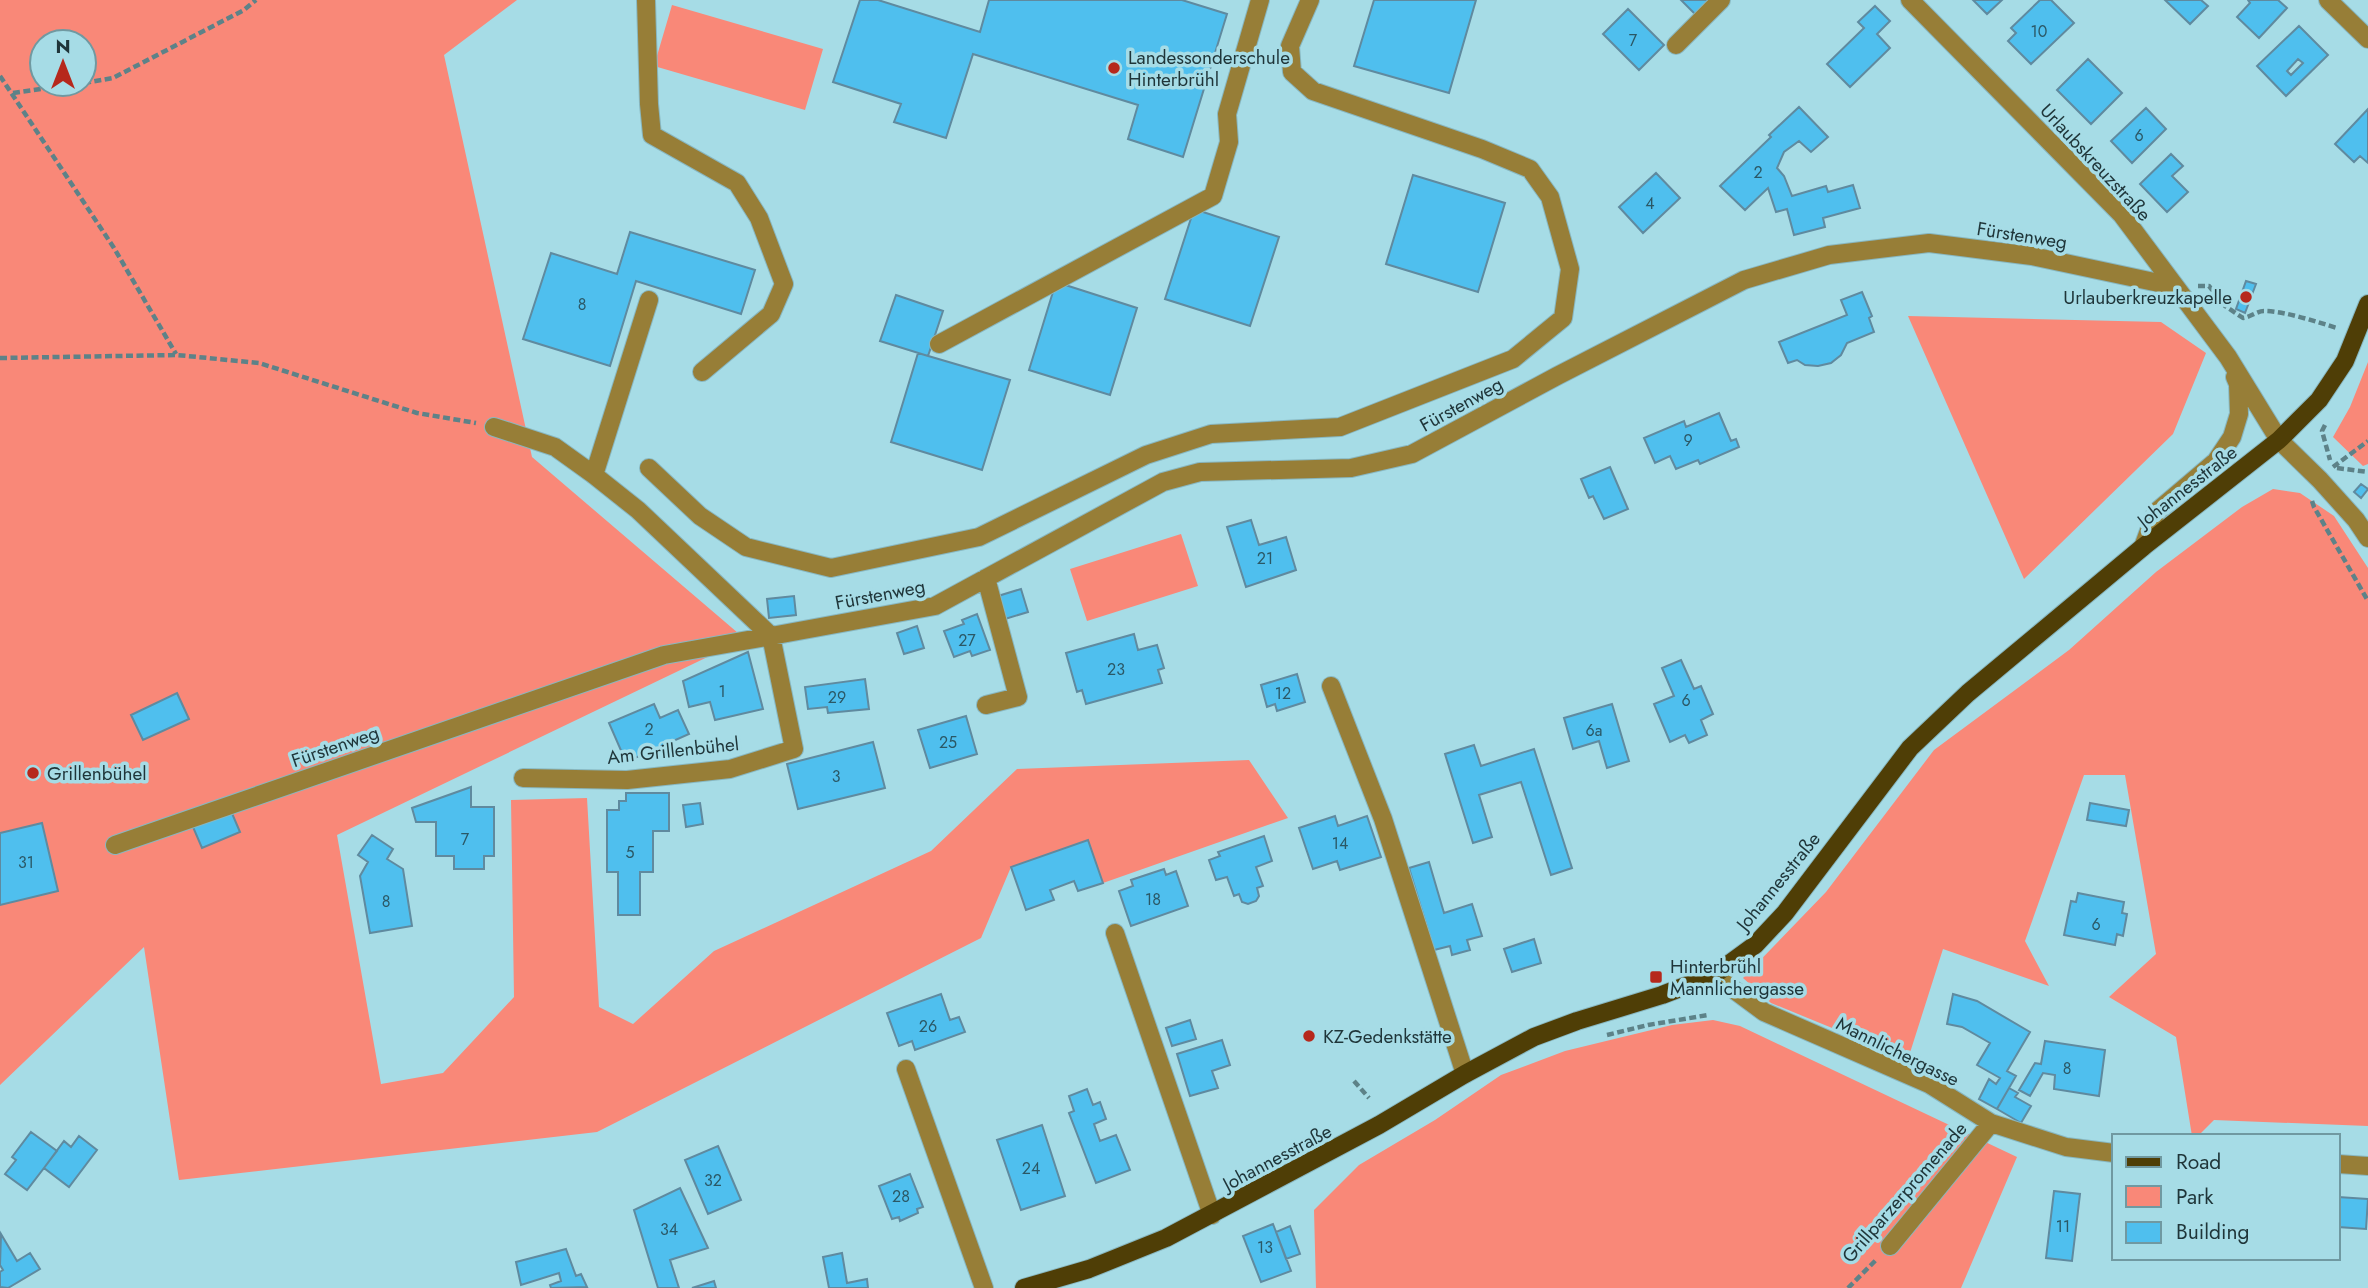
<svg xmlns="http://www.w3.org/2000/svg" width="2368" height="1288" font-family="Jost,sans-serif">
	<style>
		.green { fill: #f98878; fill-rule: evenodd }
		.building { fill: #4fbfee; stroke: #5f8a9f; stroke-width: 2; fill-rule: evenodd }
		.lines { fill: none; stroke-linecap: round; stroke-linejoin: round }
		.minor-casing { stroke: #88b7c0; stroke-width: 20 }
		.major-casing { stroke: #88b7c0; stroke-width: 20 }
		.path { stroke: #5d8288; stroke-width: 4.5; stroke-dasharray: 7 3.5; stroke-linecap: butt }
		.minor { stroke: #977e37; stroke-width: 18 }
		.major { stroke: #4f3e06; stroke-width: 18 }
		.poi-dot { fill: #b6281c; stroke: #a6dce6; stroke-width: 2.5 }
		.labels { text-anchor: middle; stroke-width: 7; stroke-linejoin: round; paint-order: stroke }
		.number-label { font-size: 16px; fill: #2b5866 }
		.poi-label { font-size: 19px; fill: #1f3539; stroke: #a6dce6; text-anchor: start }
		.street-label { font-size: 19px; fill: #1f3539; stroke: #a6dce6 }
	</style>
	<rect width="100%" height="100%" fill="#a6dce6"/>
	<path class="green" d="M0 0H517L444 55 532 457 745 639 337 835 381 1084 443 1073 514 997 511 800 587 798 599 1007 633 1024 714 951 931 851 1017 769 1249 760 1288 818 1103 883 1087 840 1011 867 981 938 597 1132 179 1180 144 947 0 1085ZM42 42H84V84H42Z
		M672 5 823 49 805 110 654 66Z
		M1908 316 2161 322 2206 353 2173 434 2024 579Z
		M2368 362V464L2363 466 2333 437 2350 407Z
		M2273 489 2300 493 2334 516 2368 568V1126L2214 1120 2198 1136H2192L2176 1037 2109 997 2156 954 2125 775H2084L2025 941 2049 986 1943 949 1908 1059 1771 1003 1743 978 1826 892 1934 750 2069 650 2156 572 2242 507Z
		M1181 534 1198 586 1087 621 1070 569Z
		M1713 1020 1740 1026 2017 1157 1961 1288H1316L1314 1210 1359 1165 1435 1120 1501 1075 1565 1051 1672 1025Z"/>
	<path class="building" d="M860 0H878L980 32 989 0H1182L1227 14 1183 157 1128 139 1138 105 973 54 946 138 894 122 901 104 833 82Z
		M1374 0H1476L1449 93 1354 66Z
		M1681 0H1709L1695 14Z
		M1973 0H2002L1987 14Z
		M2040 0H2051L2074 23 2031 64 2008 41 2016 33 2011 28Z
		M2165 0H2201L2208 6 2190 24Z
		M2248 0H2278L2287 8 2259 38 2237 17 2250 3Z
		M1875 6 1890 21 1877 34 1890 48 1850 87 1827 64 1864 28 1858 22Z
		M1628 9 1664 45 1639 70 1603 34Z
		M2299 26 2328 55 2286 96 2257 66ZM2298 59 2303 63 2291 75 2287 71Z
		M2088 59 2122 93 2091 124 2057 90Z
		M1799 107 1828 137 1811 152 1799 141 1784 152 1777 168 1784 176 1792 196 1826 186 1828 192 1853 185 1860 208 1823 218 1825 227 1794 235 1787 209 1776 212 1768 188 1745 210 1720 186 1771 137 1769 135Z
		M2146 108 2166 129 2132 163 2111 141Z
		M2368 109V163L2360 156 2354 162 2335 144Z
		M2171 154 2183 166 2172 176 2188 192 2167 212 2140 184Z
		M1656 173 1680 198 1643 233 1619 207Z
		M1413 175 1505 203 1478 292 1386 264Z
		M1194 209 1279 237 1250 326 1165 299Z
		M630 232 755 270 741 314 636 281 610 366 523 339 551 253 617 274Z
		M2246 281 2256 284 2245 313 2236 309Z
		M1056 282 1137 308 1110 395 1029 370Z
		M1862 292 1872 316 1869 318 1874 332 1847 343 1841 355 1831 363 1818 366 1805 365 1797 360 1788 363 1779 342 1847 315 1841 300Z
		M896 295 943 311 928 356 880 341Z
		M918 353 1010 380 982 470 891 442Z
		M1719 413 1731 441 1736 439 1739 447 1700 464 1698 460 1676 469 1670 456 1655 463 1644 438 1684 421 1686 427Z
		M1610 467 1628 509 1604 519 1593 496 1589 498 1581 479Z
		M2361 484 2368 489 2361 498 2354 492Z
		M1251 520 1259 545 1286 537 1296 570 1246 587 1227 527Z
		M1021 589 1028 612 1005 619 998 596Z
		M794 596 796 615 769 618 767 599Z
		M977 614 990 650 972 656 970 651 954 657 944 631 964 624 962 620Z
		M917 626 924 648 904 654 897 633Z
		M1134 634 1138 650 1157 645 1164 668 1158 670 1162 683 1086 704 1082 690 1077 692 1066 653Z
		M748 652 763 709 715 720 710 702 689 707 683 681Z
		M1681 660 1694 689 1701 686 1713 714 1701 720 1707 735 1689 743 1685 735 1670 742 1654 704 1674 696 1662 668Z
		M1297 674 1305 702 1277 711 1275 704 1267 707 1261 685Z
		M865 679 869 709 828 713 827 707 808 709 805 687Z
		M177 693 189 719 143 740 131 715Z
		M654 704 660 718 678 710 689 734 626 762 609 723Z
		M1612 704 1629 761 1607 768 1599 741 1573 749 1564 718Z
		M966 716 977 754 930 768 918 730Z
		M873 742 885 788 798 809 787 764Z
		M1474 745 1481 766 1534 749 1572 868 1551 875 1521 782 1479 795 1492 837 1473 843 1445 754Z
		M471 787V807H494V856H484V869H454V856H436V822H416L412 808Z
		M626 793H669V831H653V872H640V915H618V872H607V810H619V801H626Z
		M700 803 703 824 686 827 683 805Z
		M2090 803 2129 810 2126 826 2087 820Z
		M231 811 240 832 202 848 193 827Z
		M1335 816 1338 826 1367 816 1381 857 1340 870 1337 861 1313 869 1299 828Z
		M42 823 58 891 0 905V833Z
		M372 835 393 849 387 859 403 869 412 926 370 933 360 876 368 862 358 855Z
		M1264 836 1272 861 1256 867 1263 886 1257 888 1259 896 1256 901 1248 904 1242 902 1239 894 1234 896 1227 877 1216 880 1209 860 1220 856 1218 852Z
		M1088 840 1103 883 1078 891 1074 881 1050 890 1054 900 1026 910 1011 867Z
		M1429 862 1444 913 1472 904 1482 936 1467 940 1470 950 1452 955 1450 946 1434 950 1409 868Z
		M1164 869 1166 875 1176 871 1188 906 1131 926 1119 891 1133 886 1131 880Z
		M2078 893 2124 902 2122 913 2127 914 2123 936 2117 934 2115 945 2064 935 2071 901 2076 902Z
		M1534 939 1541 963 1512 972 1504 949Z
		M941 994 950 1020 959 1017 965 1032 915 1050 912 1041 899 1046 887 1013Z
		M1953 994 1977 1001 2030 1032 2007 1071 2016 1076 1997 1109 1979 1099 1989 1079 1996 1084 2000 1078 1977 1065 1990 1043 1962 1027 1947 1024Z
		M1190 1020 1196 1039 1172 1046 1166 1028Z
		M1222 1040 1230 1065 1212 1071 1218 1088 1190 1096 1177 1054Z
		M2045 1041 2105 1050 2099 1096 2054 1089 2055 1075 2043 1073 2030 1096 2019 1090 2035 1063 2041 1064Z
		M2009 1088 2018 1093 2015 1097 2031 1106 2021 1123 1997 1109Z
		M1087 1089 1093 1105 1100 1102 1106 1119 1094 1124 1100 1141 1116 1135 1130 1170 1096 1183 1069 1113 1074 1111 1069 1096Z
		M1042 1125 1065 1196 1021 1210 997 1140Z
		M31 1132 57 1151 27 1190 5 1174 16 1160 12 1157Z
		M79 1136 97 1150 69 1187 44 1168 64 1141 71 1147Z
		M718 1146 741 1200 708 1214 685 1160Z
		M910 1174 923 1207 917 1209 918 1213 900 1221 899 1217 892 1219 879 1186Z
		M680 1188 708 1248 670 1260 679 1288H658L634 1210Z
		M2054 1191 2080 1194 2072 1261 2046 1258Z
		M2338 1197 2368 1199 2366 1229 2338 1227Z
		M1273 1224 1291 1271 1261 1282 1243 1236Z
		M1290 1226 1300 1254 1286 1259 1276 1232Z
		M1 1234 17 1261 30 1253 40 1269 8 1288 0 1287V1272L3 1270 0 1265Z
		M566 1249 576 1276 581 1274 587 1287 551 1288 550 1285 561 1281 559 1273 521 1285 516 1262Z
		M842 1253 847 1283 867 1279 868 1288H829L823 1257Z
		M714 1281 716 1288H692Z"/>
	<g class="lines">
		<defs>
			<path id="minor" d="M646 0 649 104 652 135 737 183 759 218 784 284 771 314 702 372
				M1910 0 2122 215 2228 357 2279 440 2320 480 2356 520 2368 538
				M2328 0 2368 39
				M1676 45 1721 0
				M939 344 1213 196 1229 142 1227 114 1260 0
				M494 427 555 447 594 475 638 510 771 636 935 606 1163 482 1200 472 1351 468 1412 454 1557 376 1744 280 1829 255 1929 243 2032 256 2173 286
				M649 468 700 516 746 547 831 568 979 537 1146 455 1211 434 1340 427 1513 359 1563 318 1570 269 1550 197 1530 169 1482 149 1313 91 1292 72 1290 46 1310 0
				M594 475 649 300
				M2143 547 2156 512 2216 461 2232 437 2239 414 2238 384 2235 377
				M1331 686 1383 819 1465 1074
				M986 705 1018 697 986 578
				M115 845 664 655 771 636 794 749 730 769 627 780 523 778
				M1115 933 1212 1215
				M1714 975 1764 1012 1929 1084 1991 1123 2066 1147 2114 1153
				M906 1069 984 1288
				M2338 1164 2368 1166
				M1890 1246 1991 1123"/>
			<path id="major" d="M1024 1288 1089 1269 1166 1238 1379 1125 1465 1074 1534 1037 1577 1021 1662 995 1714 975 1755 945 1785 913 1910 748 1968 693 2143 547 2279 440 2319 400 2345 361 2368 304"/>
		</defs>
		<use href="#minor" class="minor-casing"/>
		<use href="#major" class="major-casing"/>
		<path class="path" d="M0 76 114 248 176 354
			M84 83 113 78 244 10 256 0
			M13 93 75 84
			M2198 286H2209L2225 306 2243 318C2251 317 2257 311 2264 311 2285 311 2317 322 2337 328
			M0 358 177 355 259 363 417 413 476 423
			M2325 425 2322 431 2330 460
			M2333 467 2368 441
			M2337 468 2368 472
			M2312 501 2314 507 2368 601
			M1607 1035 1648 1025 1708 1015
			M1354 1081 1369 1098
			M1848 1288 1877 1259"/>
		<use href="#minor" class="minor"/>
		<use href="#major" class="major"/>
	</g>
	<g class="poi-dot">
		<circle cx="1114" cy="68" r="7"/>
		<circle cx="2246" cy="297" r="7"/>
		<circle cx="33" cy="773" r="7"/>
		<rect x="1649" y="970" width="14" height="14" rx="3.5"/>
		<circle cx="1309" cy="1036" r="7"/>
	</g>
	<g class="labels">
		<g class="number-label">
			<text x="2039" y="37">10</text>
			<text x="1633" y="46">7</text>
			<text x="2139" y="141">6</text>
			<text x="1758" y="178">2</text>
			<text x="1650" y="209">4</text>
			<text x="582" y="310">8</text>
			<text x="1688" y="446">9</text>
			<text x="1265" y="564">21</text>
			<text x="967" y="646">27</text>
			<text x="1116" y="675">23</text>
			<text x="722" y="697">1</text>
			<text x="1283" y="699">12</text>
			<text x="837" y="703">29</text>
			<text x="1686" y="706">6</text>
			<text x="649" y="735">2</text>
			<text x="1594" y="736">6a</text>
			<text x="948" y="748">25</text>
			<text x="836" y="782">3</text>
			<text x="465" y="845">7</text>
			<text x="1340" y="849">14</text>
			<text x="630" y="858">5</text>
			<text x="26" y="868">31</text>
			<text x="1153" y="905">18</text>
			<text x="386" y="907">8</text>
			<text x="2096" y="930">6</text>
			<text x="928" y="1032">26</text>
			<text x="2067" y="1074">8</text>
			<text x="1031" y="1174">24</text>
			<text x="713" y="1186">32</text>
			<text x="901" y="1202">28</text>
			<text x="2063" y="1232">11</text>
			<text x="669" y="1235">34</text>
			<text x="1265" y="1253">13</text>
		</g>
		<g class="poi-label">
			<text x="1128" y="64">Landessonderschule<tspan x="1128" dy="22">Hinterbrühl</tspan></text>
			<text x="2232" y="304" text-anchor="end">Urlauberkreuzkapelle</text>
			<text x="47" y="780">Grillenbühel</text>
			<text x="1670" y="973">Hinterbrühl<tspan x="1670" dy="22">Mannlichergasse</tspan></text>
			<text x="1323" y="1043">KZ-Gedenkstätte</text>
		</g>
		<g class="street-label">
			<text transform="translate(2096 162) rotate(47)" y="7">Urlaubskreuzstraße</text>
			<text transform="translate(2022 235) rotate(9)" y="7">Fürstenweg</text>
			<text transform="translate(1461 404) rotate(-29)" y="7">Fürstenweg</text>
			<text transform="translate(2187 486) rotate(-38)" y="7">Johannesstraße</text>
			<text transform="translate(880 594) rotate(-11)" y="7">Fürstenweg</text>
			<text transform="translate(335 746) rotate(-19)" y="7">Fürstenweg</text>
			<text transform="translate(673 750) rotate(-6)" y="7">Am Grillenbühel</text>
			<text transform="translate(1778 881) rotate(-51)" y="7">Johannesstraße</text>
			<text transform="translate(1898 1051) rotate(26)" y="7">Mannlichergasse</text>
			<text transform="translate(1277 1157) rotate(-28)" y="7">Johannesstraße</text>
			<text transform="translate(1904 1192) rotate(-49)" y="7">Grillparzerpromenade</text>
		</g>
	</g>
	<rect x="2112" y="1134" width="228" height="126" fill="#a6dce6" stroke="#7099a1" stroke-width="2"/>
	<rect x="2126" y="1157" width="35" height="10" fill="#4f3e06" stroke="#7099a1" stroke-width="2"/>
	<text x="2176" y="1169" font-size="21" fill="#1f3539">Road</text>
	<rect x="2126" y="1186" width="35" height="21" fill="#f98878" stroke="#7099a1" stroke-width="2"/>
	<text x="2176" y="1204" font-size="21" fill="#1f3539">Park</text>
	<rect x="2126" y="1222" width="35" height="21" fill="#4fbfee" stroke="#7099a1" stroke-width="2"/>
	<text x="2176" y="1239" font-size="21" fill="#1f3539">Building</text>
	<g transform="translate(63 63)"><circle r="33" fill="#a6dce6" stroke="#7099a1" stroke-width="2"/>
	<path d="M0-5L12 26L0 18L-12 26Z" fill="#b6281c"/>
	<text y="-10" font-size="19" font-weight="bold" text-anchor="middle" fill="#1f3539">N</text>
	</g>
</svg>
